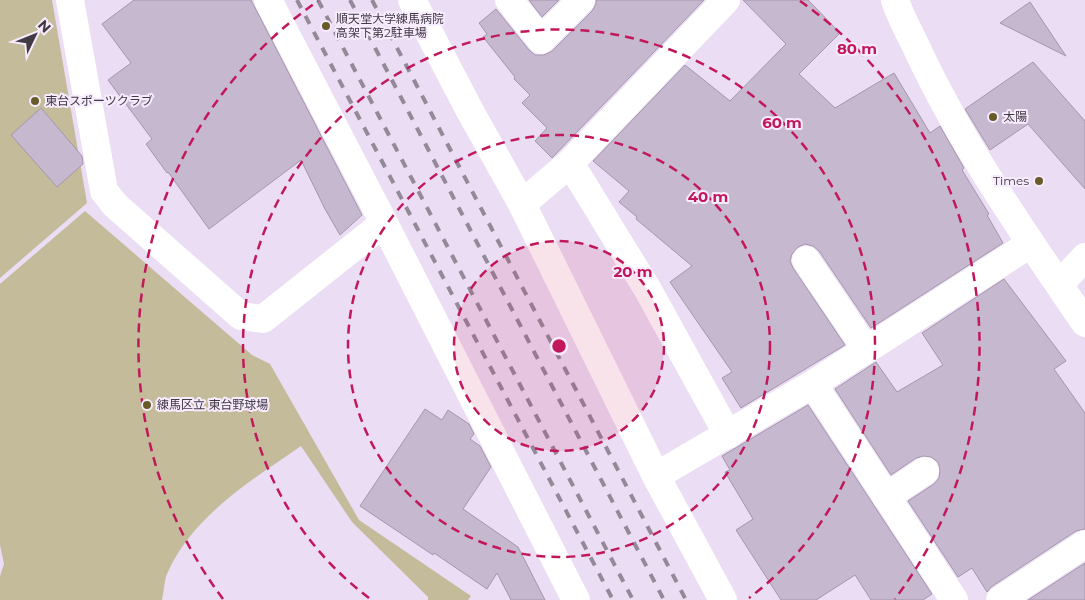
<svg xmlns="http://www.w3.org/2000/svg" width="1085" height="600" font-family="Montserrat,'Noto Sans JP',sans-serif">
	<style>
		.green { fill: #c3bb9a }
		.building { fill: #c6b8ce; stroke: #a496ac }
		.lines { fill: none; stroke-linecap: round; stroke-linejoin: round }
		.minor { stroke: #fff; stroke-width: 28 }
		.rail { stroke: #938999; stroke-width: 4; stroke-dasharray: 9 9; stroke-linecap: butt }
		.ring { fill: none; stroke: #c2185b; stroke-width: 2.5; stroke-dasharray: 9 6 }
		.poi-dot { fill: #685b28; stroke: #f7ebfe; stroke-width: 2 }
		.labels { text-anchor: middle; stroke-width: 4; stroke-linejoin: round; paint-order: stroke }
		.poi-label { font-size: 12px; fill: #403a43; stroke: #f7ebfe; text-anchor: start }
		.centre { fill: #c2185b; stroke: #f7ebfe; stroke-width: 2.5 }
		.ring-label { font-size: 15px; text-anchor: middle; font-weight: bold; fill: #c2185b; stroke: #f7ebfe; stroke-width: 4; stroke-linejoin: round; paint-order: stroke }
	</style>
	<rect width="100%" height="100%" fill="#ebddf4"/>
	<path class="green" d="M0 0H52L87 203 0 278Z
		M85 211 252 355 270 364 359 520 471 596 468 600H428V597L352 522 301 446C252 480 192 516 167 574 164 581 164 592 162 600H0V576L4 564 0 545V284Z"/>
	<path class="building" d="M134 0H251L362 215 340 235 325 209 301 160 209 229 168 172 167 173 146 144 152 139 108 80 131 63 102 24Z
		M529 0H559L542 17Z
		M596 0H704L552 158 535 141 547 128 522 103 530 95 514 79 515 77 483 37 487 34 479 23 496 9 529 50 535 55H544L552 51 592 11 596 4Z
		M743 0H808L840 33 799 74 835 108 894 73 930 133 940 126 964 168 962 170 989 214 987 215 1003 243 871 328 819 251 813 246 805 244 798 247 792 254 790 261 793 268 845 345 741 408 722 378 732 372 670 282 692 266 636 219 637 217 619 202 629 191 593 161 685 65 730 101 786 44Z
		M1030 2 1066 56 1000 23Z
		M1033 62 1085 121V189L1028 124 990 150 965 109Z
		M41 108 82 156 83 164 57 187 11 135Z
		M1004 279 1066 361 1054 369 1085 413V529L1076 531 991 587 987 592 972 568 958 577 908 501 934 484 939 478 940 470 938 462 931 457 924 456 916 458 891 475 835 389 876 362 897 392 943 365 922 333Z
		M808 405 932 594 923 600H871L855 575 816 600H781L736 530 753 519 725 472 730 470 722 456Z
		M425 409 442 420 448 410 469 424 474 434 470 439 480 446 491 467 463 509 518 547 545 600H511L497 573 487 589 434 553 433 555 360 506Z
		M1085 563V600H1028Z"/>
	<g class="lines">
		<path class="minor" d="M70 0 104 191 115 205 241 316 263 319 384 223
			M268 0 384 223 576 600
			M412 0 470 111 522 204 656 476 723 600
			M509 0 541 40 581 0
			M726 0 570 163 648 290 728 435
			M895 0C901 19 912 37 920 55 965 150 1026 236 1085 323
			M522 204 570 163
			M806 260 866 349
			M1059 285 1085 257
			M813 384 954 600
			M656 476 813 384 1030 244
			M886 497 925 471
			M1000 600 1085 544"/>
		<path class="rail" d="M297 0 613 600
			M318 0 633 600
			M350 0 664 600
			M372 0 686 600"/>
	</g>
	<circle cx="559" cy="346" r="105" fill="#c2185b" fill-opacity=".12"/>
	<g class="ring">
		<circle cx="559" cy="346" r="105"/>
		<circle cx="559" cy="346" r="211"/>
		<path d="M369 598A316 316 0 1 1 749 598"/>
		<path d="M223 599A421 421 0 0 1 318 1M800 1A421 421 0 0 1 895 599"/>
	</g>
	<g class="poi-dot">
		<circle cx="326" cy="26" r="5"/>
		<circle cx="35" cy="101" r="5"/>
		<circle cx="993" cy="117" r="5"/>
		<circle cx="1039" cy="181" r="5"/>
		<circle cx="147" cy="405" r="5"/>
	</g>
	<g class="labels">
		<g class="poi-label">
			<text x="336" y="23">順天堂大学練馬病院<tspan x="336" dy="14">高架下第2駐車場</tspan></text>
			<text x="45" y="105">東台スポーツクラブ</text>
			<text x="1003" y="121">太陽</text>
			<text x="1029" y="185" text-anchor="end">Times</text>
			<text x="157" y="409">練馬区立 東台野球場</text>
		</g>
	</g>
	<circle cx="559" cy="346" r="8" class="centre"/>
	<g class="ring-label">
		<text x="857" y="54">80 m</text>
		<text x="782" y="128">60 m</text>
		<text x="708" y="202">40 m</text>
		<text x="633" y="277">20 m</text>
	</g>
	<g transform="translate(35 35) rotate(47)" stroke="#f7ebfe" stroke-width="4" paint-order="stroke">
	<path d="M0-4L9 19L0 12L-9 19Z" fill="#403a43"/>
	<text y="-8" font-size="14" font-weight="bold" text-anchor="middle" fill="#403a43">N</text>
	</g>
</svg>
